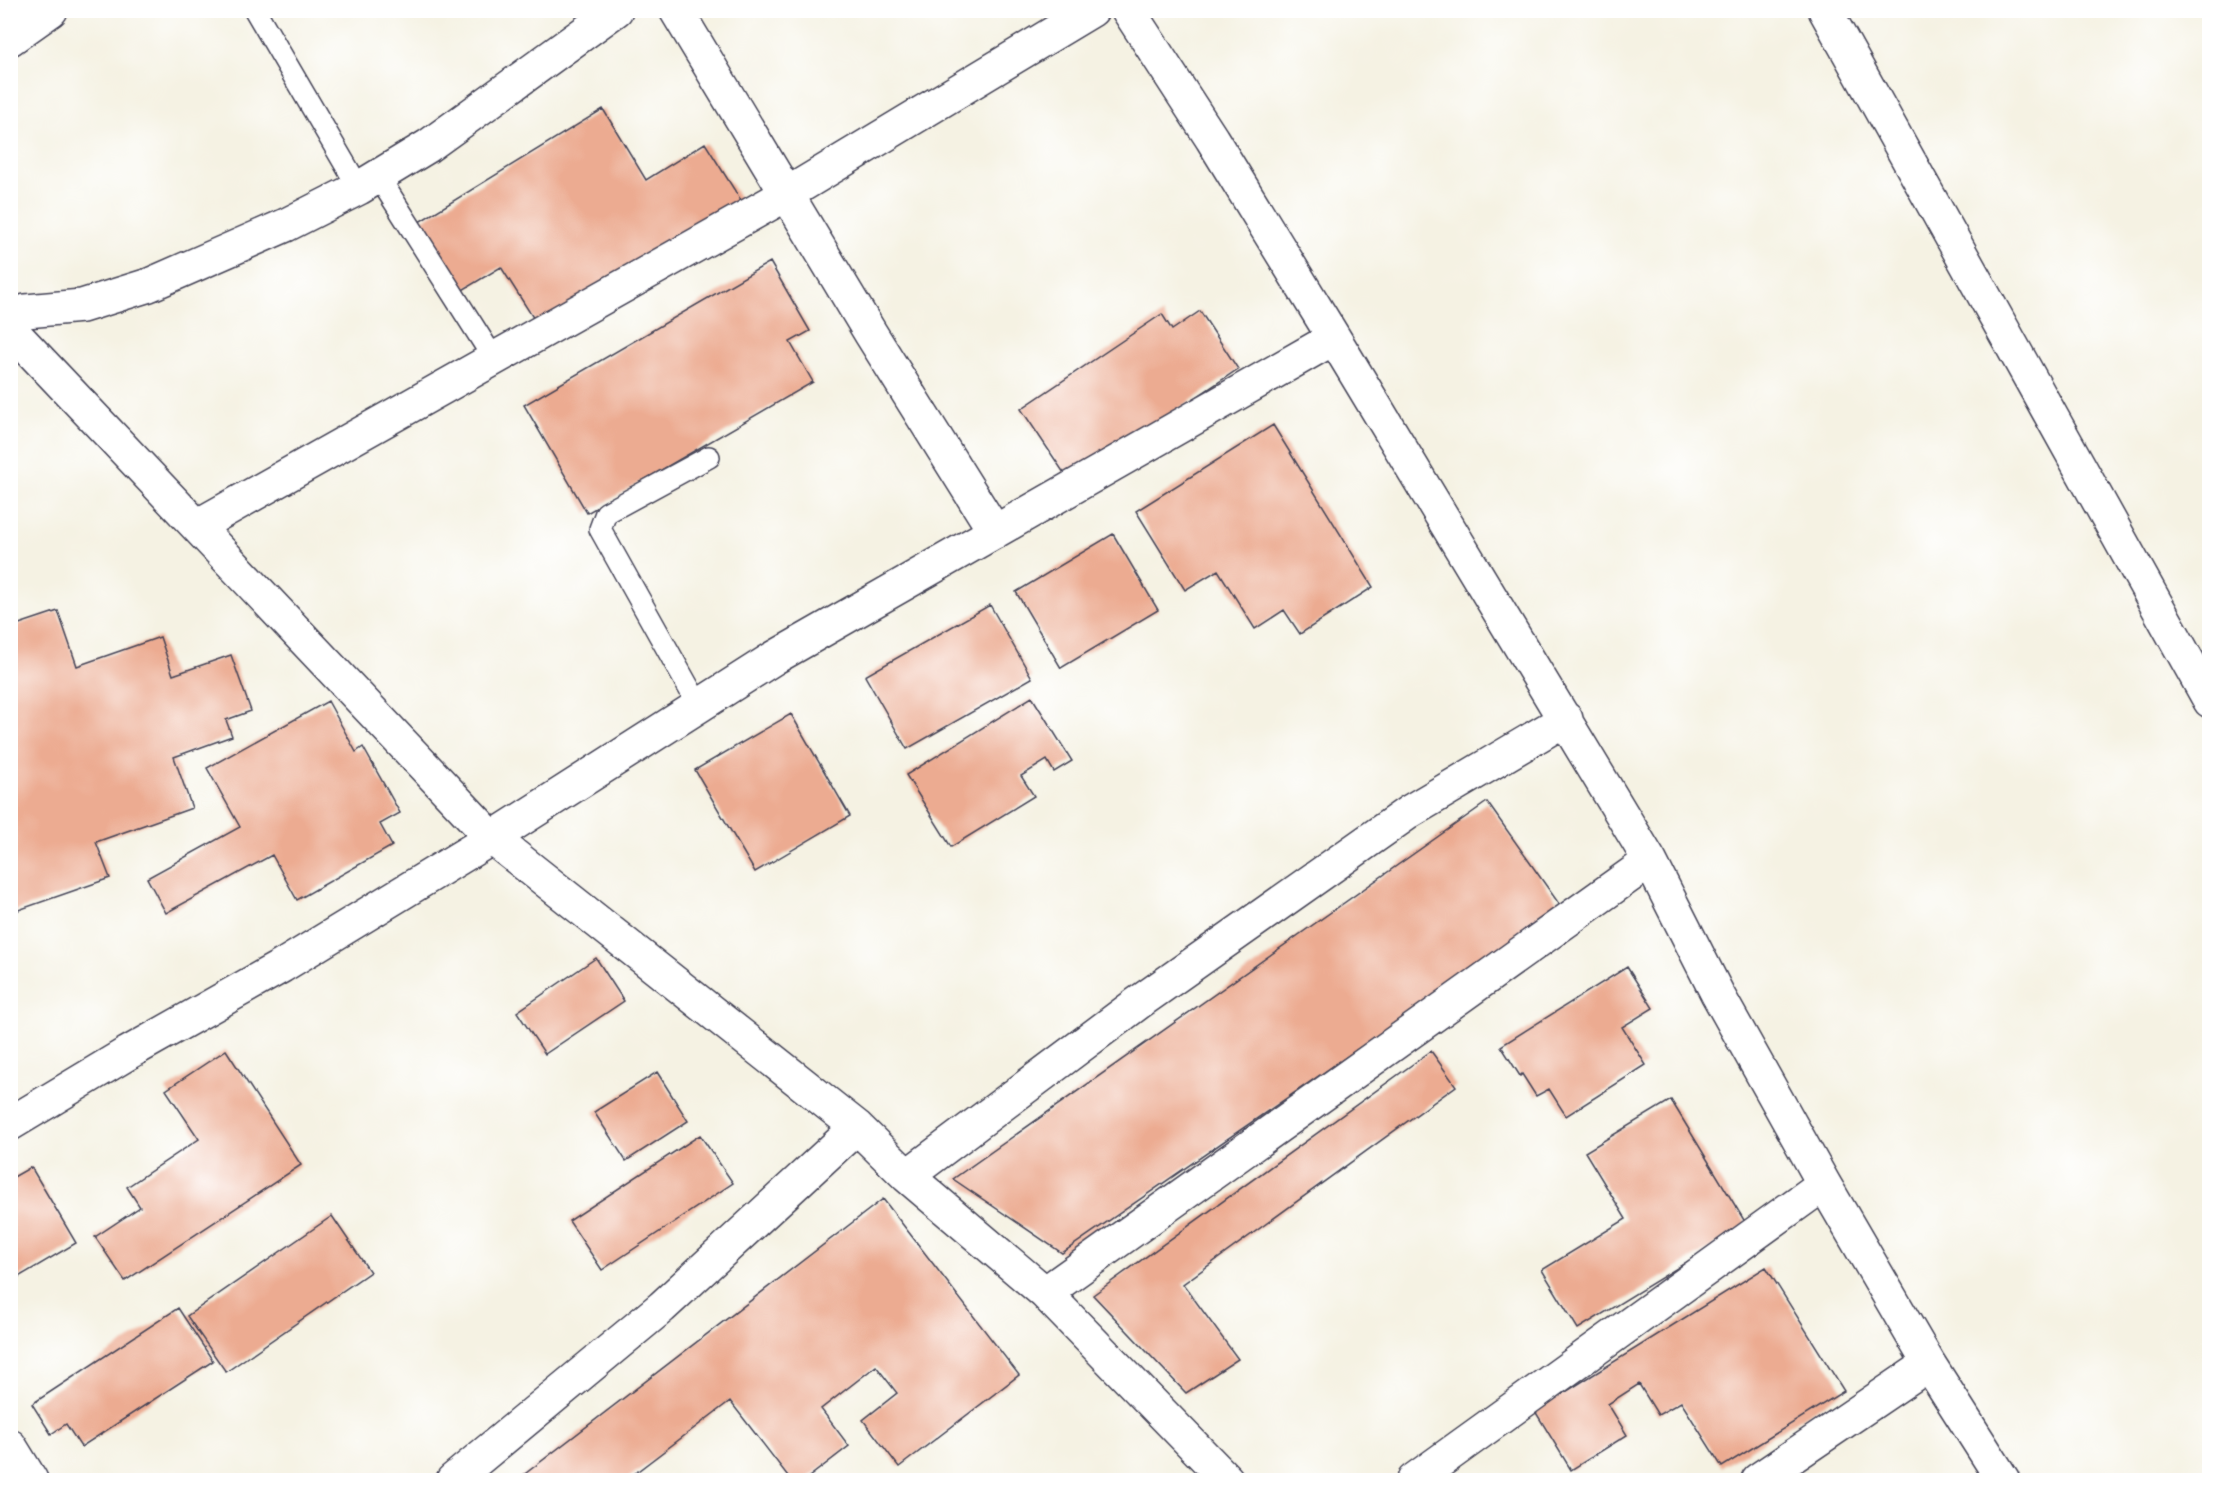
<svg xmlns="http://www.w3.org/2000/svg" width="2220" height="1491" font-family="Dekko,sans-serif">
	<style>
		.building { fill: #ecab91 }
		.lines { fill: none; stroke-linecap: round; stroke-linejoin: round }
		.lane-casing { stroke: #424154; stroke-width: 24 }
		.street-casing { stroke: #424154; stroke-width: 36 }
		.lane { stroke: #fff; stroke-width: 21 }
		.street { stroke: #fff; stroke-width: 33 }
	</style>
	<rect width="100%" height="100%" fill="#fff"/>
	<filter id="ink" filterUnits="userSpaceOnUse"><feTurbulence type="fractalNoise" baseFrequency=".0167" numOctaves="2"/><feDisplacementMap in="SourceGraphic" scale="12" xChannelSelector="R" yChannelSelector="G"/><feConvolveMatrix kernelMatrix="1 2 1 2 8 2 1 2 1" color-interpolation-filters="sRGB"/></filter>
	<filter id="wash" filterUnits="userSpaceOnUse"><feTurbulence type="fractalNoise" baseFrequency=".008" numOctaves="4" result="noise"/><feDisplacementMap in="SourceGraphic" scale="24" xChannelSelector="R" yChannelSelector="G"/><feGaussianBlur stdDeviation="1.35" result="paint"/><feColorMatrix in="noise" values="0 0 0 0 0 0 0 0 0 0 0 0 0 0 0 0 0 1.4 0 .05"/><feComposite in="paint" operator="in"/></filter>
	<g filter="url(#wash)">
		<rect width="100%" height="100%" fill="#f5f2e3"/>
		<g id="blocks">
			<path class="building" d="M603 109 646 180 705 143 742 202 539 327 501 267 461 291 419 222Z
				M770 262 810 331 790 342 813 382 587 513 524 405Z
				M1200 311 1238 369 1070 482 1021 409 1162 314 1172 330Z
				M1273 425 1373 587 1300 634 1284 610 1255 629 1218 570 1185 590 1136 511Z
				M1113 534 1158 610 1061 668 1016 592Z
				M990 605 1032 678 907 749 865 676Z
				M58 611 77 666 160 637 173 675 231 655 251 711 226 720 232 736 174 757 192 808 96 842 110 878 10 913V627Z
				M1032 697 1072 761 1054 772 1047 760 1021 776 1034 796 951 847 906 775Z
				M328 701 356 752 363 747 400 813 380 824 392 846 297 900 272 855 166 913 147 878 240 827 207 768Z
				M791 714 850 816 755 872 695 770Z
				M1487 802 1562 908 1062 1253 953 1179Z
				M596 958 624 1001 545 1054 517 1012Z
				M1627 967 1653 1008 1622 1027 1646 1065 1566 1116 1549 1089 1536 1096 1522 1074 1520 1076 1501 1046Z
				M226 1050 301 1165 125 1281 95 1237 140 1207 127 1187 199 1139 166 1090Z
				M1431 1051 1456 1086 1183 1284 1238 1359 1186 1393 1093 1295Z
				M657 1072 688 1121 626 1161 594 1112Z
				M1671 1100 1747 1225 1578 1329 1542 1270 1626 1219 1585 1152Z
				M700 1135 733 1183 602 1270 569 1221Z
				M31 1167 76 1243 10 1282V1179Z
				M883 1199 1019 1375 899 1467 863 1420 897 1393 876 1366 821 1409 849 1446 805 1480H791L730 1401 626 1480H517Z
				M332 1216 370 1272 226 1372 187 1316Z
				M1766 1267 1844 1391 1722 1467 1681 1402 1658 1415 1639 1384 1608 1404 1627 1435 1571 1470 1535 1411Z
				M178 1308 213 1361 81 1447 66 1424 51 1434 32 1404Z"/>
		</g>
	</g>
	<g filter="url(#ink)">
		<use href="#blocks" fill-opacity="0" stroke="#424154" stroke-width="1.5"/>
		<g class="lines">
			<defs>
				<path id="lane" d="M255 10 359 188
					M378 176 494 359
					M699 706 600 529 606 513 709 457"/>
				<path id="street" d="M676 10 871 334 995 532
					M1128 10 1212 139 1334 338 1650 861 1718 995 1824 1184 1929 1364 2003 1480
					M1825 10 2210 701
					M10 39 51 10
					M10 316 26 311 82 306 149 285 286 225 359 188 428 146 616 10
					M10 329 492 838 857 1127 907 1176 1045 1293 1227 1480
					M197 526 787 194 1092 10
					M10 1124 128 1053 282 966 492 838 774 658 1334 338
					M907 1176 1138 1003 1409 812 1566 719
					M1045 1293 1650 861
					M10 1446 31 1480
					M453 1480 662 1307 857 1127
					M1414 1480 1824 1184
					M1758 1480 1929 1364"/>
			</defs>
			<use href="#lane" class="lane-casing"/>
			<use href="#street" class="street-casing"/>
			<use href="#lane" class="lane"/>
			<use href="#street" class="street"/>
		</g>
	</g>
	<rect width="2220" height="1491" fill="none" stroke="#fff" stroke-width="36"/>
</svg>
